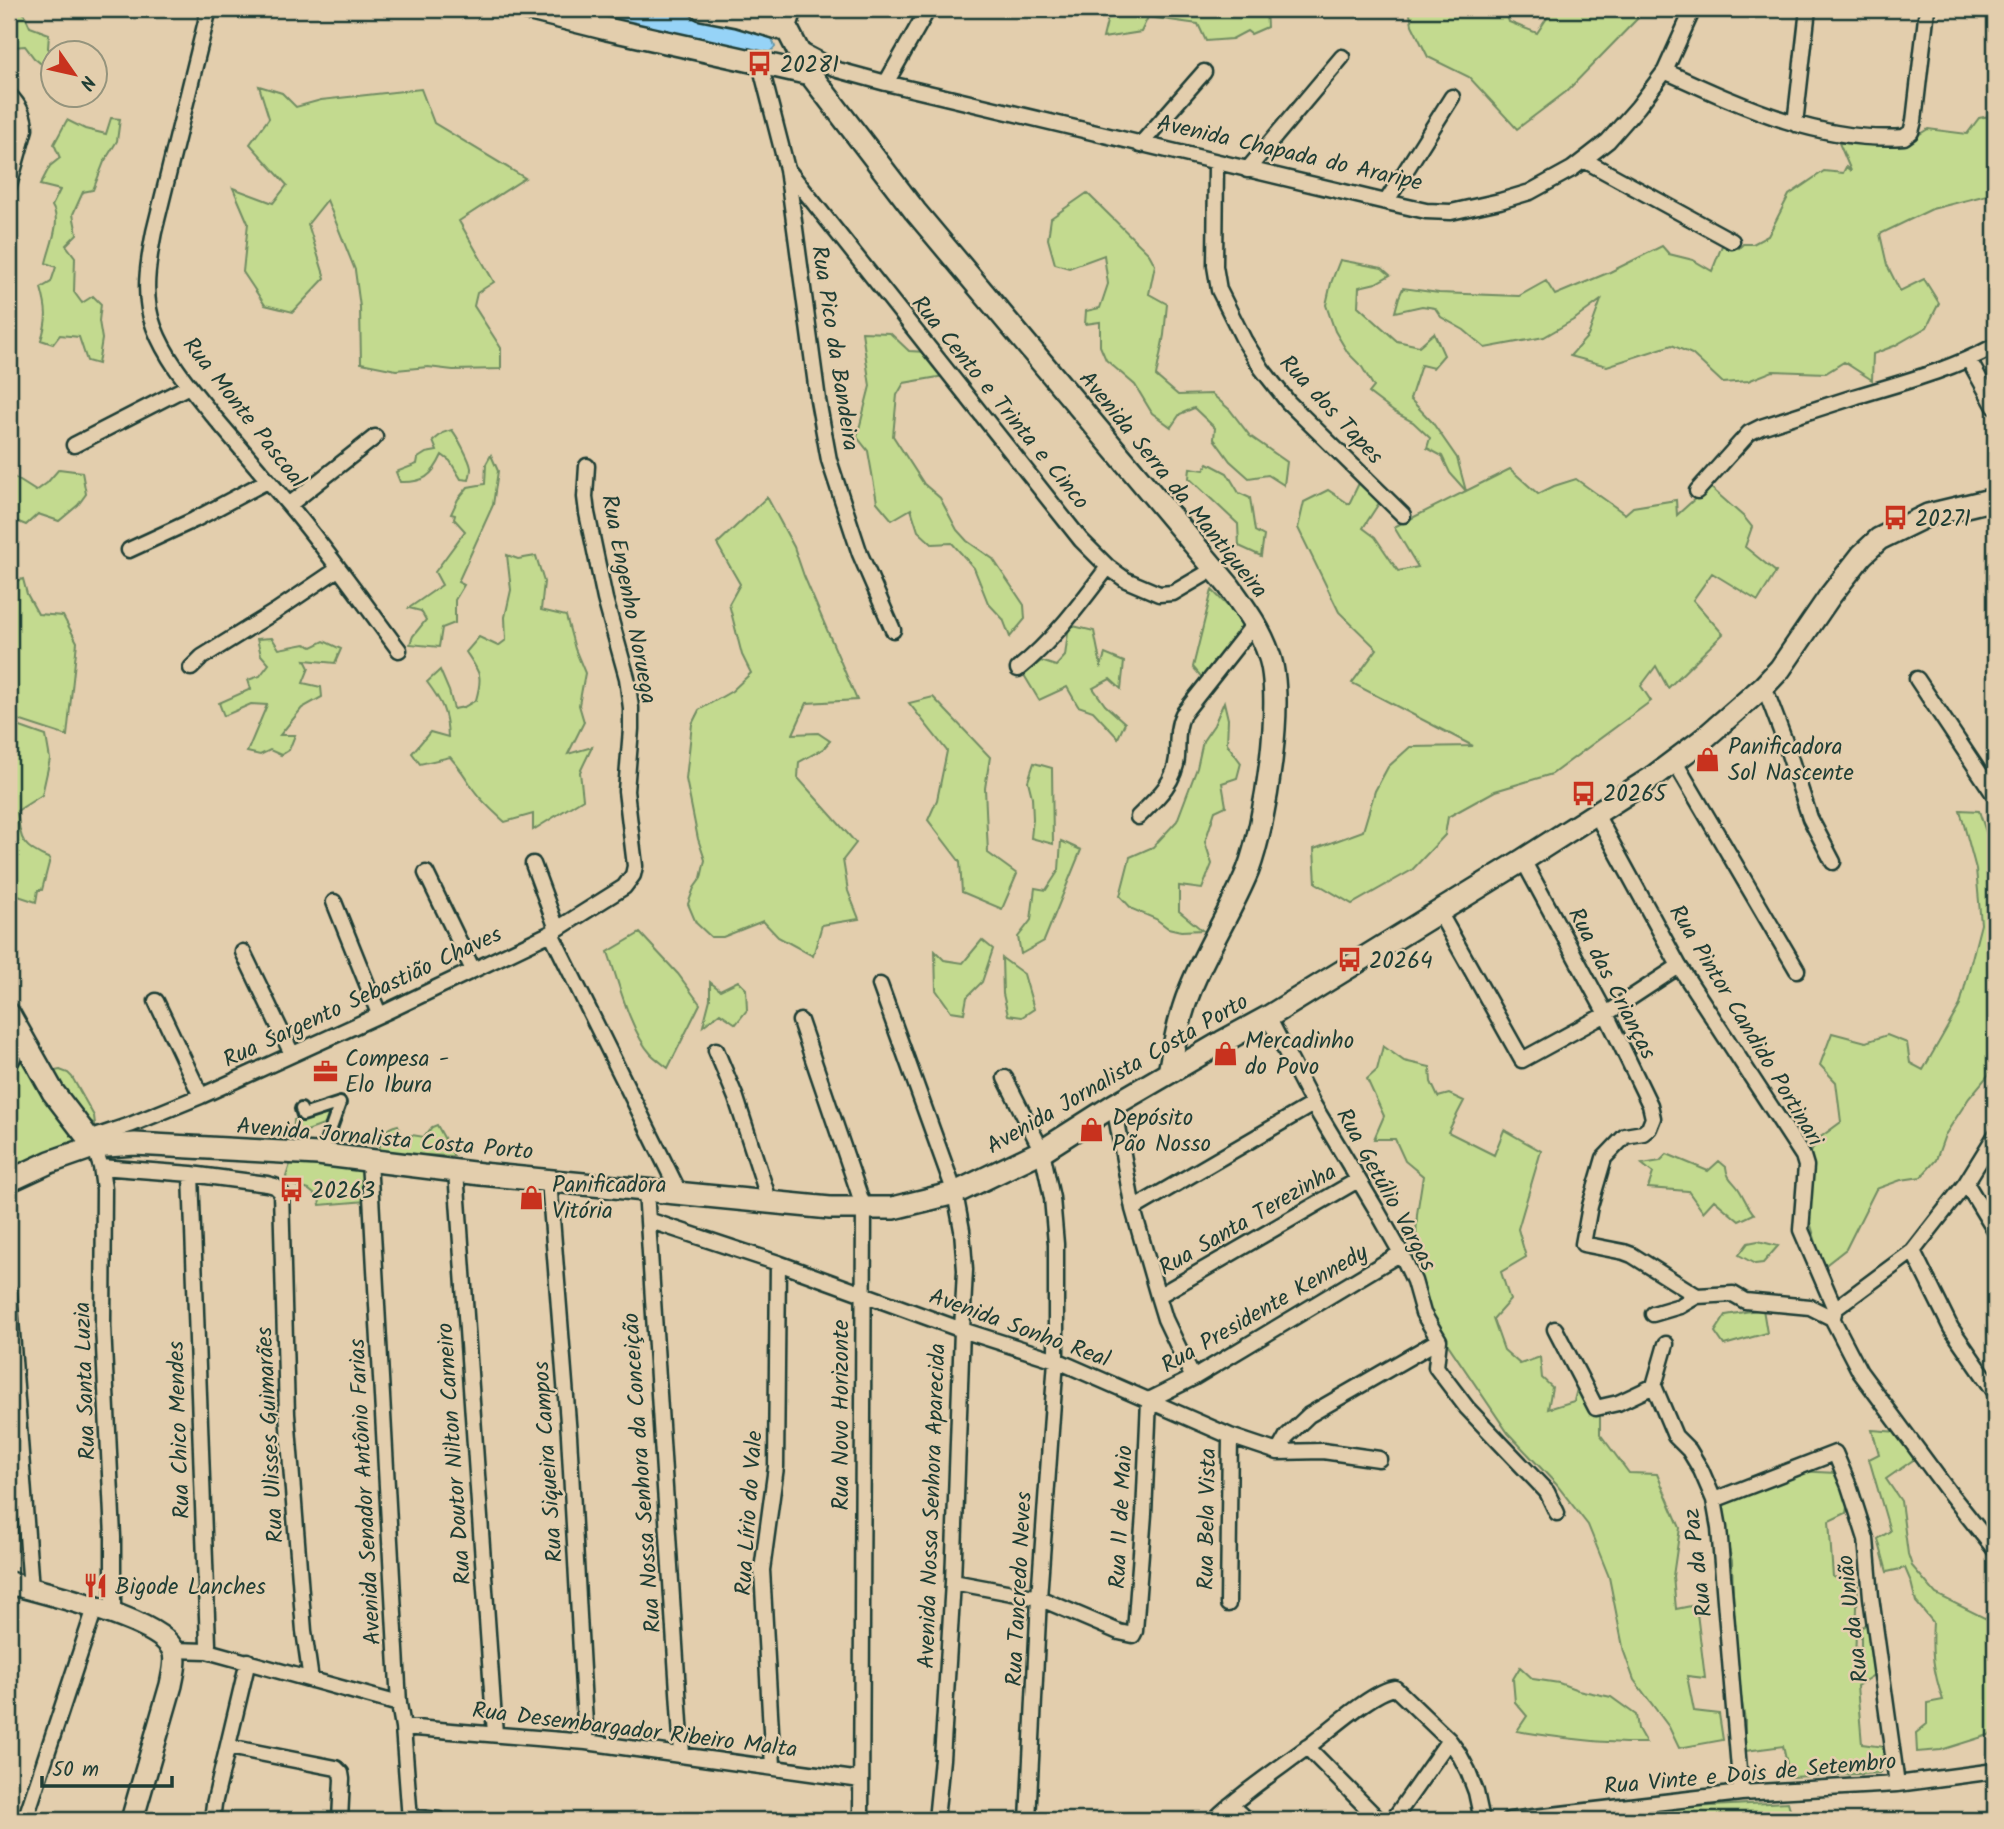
<svg xmlns="http://www.w3.org/2000/svg" width="2004" height="1829" font-family="Kalam,sans-serif">
	<style>
		.green { fill: #c3da8f; stroke: #718c62; stroke-width: 2 }
		.water { fill: #96d3f7; stroke: #6697a9; stroke-width: 2 }
		.lines { fill: none; stroke-linecap: round; stroke-linejoin: round }
		.pedestrian-casing { stroke: #1f3d34; stroke-width: 16 }
		.minor-casing { stroke: #1f3d34; stroke-width: 19 }
		.secondary-casing { stroke: #1f3d34; stroke-width: 26 }
		.pedestrian { stroke: #e3cead; stroke-width: 10 }
		.minor { stroke: #e3cead; stroke-width: 14 }
		.secondary { stroke: #e3cead; stroke-width: 21 }
		.labels { text-anchor: middle; stroke-width: 5; stroke-linejoin: round; paint-order: stroke }
		.poi-label { font-size: 23px; fill: #1f3d34; stroke: #e3cead; text-anchor: start }
		.street-label { font-size: 23px; fill: #1f3d34; stroke: #e3cead }
	</style>
	<rect width="100%" height="100%" fill="#e3cead"/>
	<filter id="ink" filterUnits="userSpaceOnUse"><feTurbulence type="fractalNoise" baseFrequency=".0143" numOctaves="2"/><feDisplacementMap in="SourceGraphic" scale="14" xChannelSelector="R" yChannelSelector="G"/><feConvolveMatrix kernelMatrix="1 2 1 2 8 2 1 2 1" color-interpolation-filters="sRGB"/></filter>
	<g filter="url(#ink)">
		<path class="green" d="M9 9H22L30 27 49 34 48 48 52 53V67L50 71 34 58 25 46 13 47 9 38Z
			M1110 9H1266L1267 27 1251 34 1247 31 1232 39 1206 41 1198 24 1148 17 1141 32 1103 38Z
			M1409 9H1505L1509 22 1537 33 1553 9H1644L1638 18 1567 91 1517 129 1469 77 1428 57 1412 25Z
			M259 86 282 93 296 107 321 100 421 89 434 123 525 178 459 221 494 282 477 293 474 306 501 348V369L453 370 428 367 396 370 361 363 360 307 355 270 327 200 308 224 325 278 293 312 265 305 243 272 248 223 233 188 273 203 287 185 250 144 269 118Z
			M1995 115V193L1932 209 1880 234 1887 265 1900 291 1924 279 1939 303 1927 327 1894 346 1873 354 1872 380 1844 362 1826 373 1773 371 1748 381 1723 383 1692 354 1672 345 1607 366 1570 356 1588 336 1601 300 1575 319 1544 337 1485 348 1464 330 1441 317 1435 308 1422 306 1395 312 1399 297 1403 288 1439 293 1519 296 1546 281 1555 295 1610 272 1662 246 1669 254 1693 260 1712 271 1723 243 1739 248 1743 244H1753L1768 236 1789 195 1824 171 1843 173 1846 167 1851 171 1839 143 1908 141 1928 129 1967 134 1979 118Z
			M111 118 120 119 117 141 104 162 93 190 83 192 73 214 77 234 66 245 75 257 74 292 82 303 93 296 101 304 99 321 102 339 98 364 87 361 79 337 60 335 53 344 41 340C48 319 47 309 41 288L51 282 56 267 46 263C50 245 62 222 52 206L60 190 40 185 50 166 60 158 54 144 67 120 85 129 106 134Z
			M1087 193 1149 254 1155 265 1149 294 1167 304 1164 335 1156 376 1178 395 1212 394 1230 410 1250 436 1287 462 1284 485 1268 475 1249 478 1230 461 1214 439 1215 428 1194 408 1180 414 1171 427 1152 413 1135 385 1106 360 1100 346V322L1085 324 1086 311 1100 308 1108 284 1104 255 1069 268 1055 264 1048 239 1051 218Z
			M1340 260 1382 268 1390 275 1376 283 1359 287 1358 306 1397 341 1419 346 1434 333 1444 355 1433 368 1421 365 1410 399 1432 422 1457 458 1466 491 1510 469 1538 494 1554 486 1576 479 1625 514 1633 507 1676 500 1677 515 1709 486 1744 517 1752 527 1745 547 1776 572 1758 601 1712 573 1693 600 1723 634 1668 688 1656 666 1641 686 1651 701 1552 774 1495 791 1448 817 1445 835 1412 870 1352 904 1316 883 1314 849 1363 831 1375 791 1388 767 1410 747 1473 746 1352 683 1377 649 1339 612 1298 528 1304 502 1328 490 1349 504 1361 479 1381 500 1363 528 1375 537 1398 571 1418 567 1394 527 1466 491 1450 473 1442 456 1427 448 1430 438 1413 422 1394 412 1369 393 1374 387 1362 367 1348 353 1335 331 1326 305 1331 283Z
			M862 332 890 333 909 351 926 352 944 376 904 383 897 395 893 436 924 484 940 498 957 530 967 541 993 559 1024 605 1025 619 1010 637 1003 619 988 603 974 568 952 543 932 544 918 531 911 509 892 520 877 502 868 451 857 437 870 386Z
			M452 430C457 436 470 460 471 468 471 472 470 476 469 480L461 479 450 461 442 455C432 477 423 483 400 482L396 472 417 464 418 458 426 453 437 451 433 441 443 433Z
			M491 455 498 471 493 505 458 582 464 585 455 600V623L442 628 439 647 410 644 413 636 426 620 421 611 409 608 442 585 435 572 465 531 454 519 455 515 451 514 458 499 468 487 485 484 486 464Z
			M1208 463 1227 473 1239 493 1250 498 1255 531 1264 536 1261 556 1239 546 1238 524 1189 478 1190 468 1204 470Z
			M59 469 82 472 86 494 78 505 59 521 38 514 26 525 9 518V474L36 491 47 483Z
			M767 497 794 547 804 576 857 700 807 703 793 734 818 733 830 741 823 749 799 762 798 778 856 843 843 860 848 891 859 919 822 925 813 956 778 937 763 921 723 937H711L696 923 688 904 694 888 701 878 705 860 698 839 686 779 692 724 699 710 732 691 751 673 742 655 729 604 740 584 717 544Z
			M507 555 518 559 536 556 544 582 541 610 566 616 575 649 585 673 579 705 584 722 568 754 592 747 580 772 583 799 533 830V814L505 822C494 812 482 802 473 789 466 777 459 767 450 757L420 764 412 753 430 732 448 737C447 712 442 702 427 682L440 670 449 691 454 709 464 707 476 700C483 675 480 673 466 652L479 637 498 646 506 640 505 617 511 590Z
			M23 579 27 594 38 614 63 616 77 642 67 736 9 717V583Z
			M1212 590 1246 625 1203 679 1193 667Z
			M1069 625 1094 631 1101 666 1105 654 1124 662 1121 689 1110 679 1093 688 1105 705 1125 723 1118 738 1093 711 1078 706 1067 687 1039 700 1024 675 1041 661 1056 666 1065 656Z
			M272 638 279 649 305 644 312 647 324 641 341 649 335 663 305 660 309 668 303 683 321 687 322 697 302 708 280 735H295L289 750 281 755 270 750 260 755 247 752 267 705 251 704 224 716 219 703 251 689 248 680 260 676 269 664 261 655 257 639Z
			M933 697 990 757 985 788 988 853 1017 874 1002 909 962 892 960 862 928 820 937 800 947 751 909 703Z
			M1224 702 1228 719 1227 744 1241 763 1237 778 1222 783 1226 806 1215 811 1205 842 1212 864 1202 889 1179 886V911L1202 930 1181 931 1168 928 1156 919 1132 909 1120 896 1130 857 1153 847 1177 821 1197 768 1203 741 1214 725Z
			M9 723 46 736 50 759 42 795 17 811C21 841 21 847 50 859L42 890H38L36 902 9 893Z
			M1034 763 1052 768 1053 844 1031 838 1033 819 1032 797 1028 781Z
			M1960 810 1979 811 1995 859V1067L1969 1098 1945 1135 1936 1160 1921 1177 1901 1180 1876 1189 1846 1249 1823 1267 1806 1208 1809 1156 1818 1139 1841 1122 1836 1082 1820 1065 1832 1033 1866 1042 1887 1035 1907 1043 1910 1063 1923 1070 1960 1005 1981 924 1976 869Z
			M1061 841 1081 850 1044 941 1021 954 1018 937 1031 920 1035 888 1046 890 1059 870Z
			M640 933 678 974 700 1004 668 1068C663 1064 656 1059 651 1054 631 1033 618 981 608 952Z
			M982 940 993 949 982 982 967 997 964 1013 951 1011 936 990 935 951 944 960 963 963Z
			M1002 958 1024 974 1034 1009 1022 1017 1008 1015 1003 994Z
			M738 981 746 989 747 1010 736 1024 720 1013 703 1026 710 999V982L720 990Z
			M19 1042 89 1138 9 1181V1068Z
			M1383 1046 1404 1061 1430 1067 1431 1082 1438 1097 1449 1094 1464 1101 1448 1132 1494 1155 1504 1130 1541 1151 1518 1229 1526 1257 1501 1272 1510 1300 1493 1319 1504 1350 1520 1364 1540 1357 1542 1378 1552 1387 1548 1409 1574 1401 1577 1389 1600 1417V1434L1629 1473 1657 1474 1680 1528 1673 1576 1676 1609 1696 1605 1705 1678 1687 1676 1694 1711 1719 1714 1723 1740 1679 1748 1669 1727 1634 1680 1624 1652 1609 1577 1588 1525 1556 1484 1508 1433 1428 1315 1412 1263 1416 1240 1417 1214 1423 1176 1405 1161 1395 1139H1374L1384 1116 1367 1079 1377 1070Z
			M60 1070 68 1073 72 1077 94 1116 95 1124 84 1117 45 1073Z
			M335 1109 329 1123 293 1136 294 1120Z
			M398 1125 403 1138 412 1135 424 1137 432 1127 437 1125 454 1156 418 1155 379 1150C382 1137 383 1128 398 1125Z
			M1667 1154 1708 1171 1719 1161 1726 1167C1727 1178 1732 1180 1738 1188 1744 1197 1747 1206 1754 1214L1739 1221 1714 1200 1703 1212 1688 1191 1648 1188 1653 1173 1642 1164 1660 1161Z
			M293 1155 364 1168 366 1201 320 1205 319 1198 309 1190 289 1184 286 1177Z
			M1758 1241 1778 1246 1763 1263 1755 1264 1739 1255 1748 1243Z
			M1763 1309 1767 1333 1724 1345 1715 1332 1726 1315Z
			M1872 1430 1898 1432 1916 1458 1886 1479 1901 1501 1908 1554 1912 1566 1936 1594 1995 1623V1733L1941 1750 1917 1752 1916 1733 1927 1724V1703L1943 1700C1933 1671 1931 1652 1933 1622L1916 1602 1911 1582 1905 1568 1887 1572 1878 1539 1890 1531 1869 1459 1879 1454Z
			M1797 1471 1836 1473 1848 1501 1846 1513 1829 1521 1833 1577 1858 1582 1855 1659 1861 1652V1628L1870 1622 1884 1643 1889 1665 1857 1686 1862 1744 1884 1747 1880 1773 1790 1777 1783 1746 1745 1751V1720L1735 1663 1732 1561 1717 1502Z
			M1520 1667 1533 1679 1559 1683 1578 1690 1611 1697 1636 1715 1638 1729 1646 1743C1604 1744 1559 1738 1517 1731L1527 1716 1515 1702 1513 1679Z
			M1788 1802 1793 1820H1672L1673 1808Z"/>
		<path class="water" d="M562 9H661L751 28 771 35 775 47 765 57Z"/>
		<g class="lines">
			<defs>
				<path id="pedestrian" d="M301 1109 303 1115 340 1103 325 1145"/>
				<path id="minor" d="M209 9 154 232C148 263 142 297 154 327 166 359 189 386 210 412 236 443 263 474 289 505 328 551 363 602 399 650
					M788 31 795 9
					M798 49 838 70 886 83 1386 202 1426 211 1451 212 1500 201 1530 192 1572 169 1608 141 1638 107 1665 71 1693 9
					M760 64 787 169 818 400 829 460 860 554 893 630
					M1665 71C1740 105 1819 143 1904 137L1911 132 1914 121 1927 9
					M886 83 928 9
					M9 95C19 105 25 115 25 129L9 186
					M1795 124 1808 9
					M1140 145 1204 72
					M1584 160 1732 241
					M1216 163 1215 266 1219 290 1244 340 1262 369 1288 402 1403 515
					M787 169 1081 540 1108 567 1126 580 1159 594 1173 593 1214 569
					M1247 170 1342 57
					M1386 202 1452 97
					M1969 360 1995 407
					M74 445 189 386
					M1697 491 1749 433 1761 427C1792 417 1823 407 1854 397 1904 382 1948 371 1995 346
					M289 505 375 437
					M129 550 194 520 267 481
					M191 668 202 657 276 611 338 569
					M1018 669C1054 640 1080 604 1108 567
					M1917 679 1995 796
					M1764 686 1784 739 1810 818 1833 862
					M1675 762 1797 970
					M1596 814 1679 966 1803 1156 1806 1166 1801 1230 1835 1309
					M1138 817C1155 800 1175 783 1177 758 1178 742 1176 728 1183 714L1254 624
					M1523 860 1606 1014 1650 1105 1653 1118 1649 1128 1643 1133 1625 1136 1604 1158 1590 1206 1583 1244 1624 1252 1632 1255 1697 1296
					M533 864 557 929
					M426 873 473 970
					M334 902 379 1014
					M1439 912 1522 1060 1606 1014 1679 966
					M551 933 680 1194
					M243 952 292 1054
					M880 985 955 1193 962 1230 965 1270 962 1330 953 1582 942 1759 936 1820
					M156 1001 201 1096
					M1268 1017 1313 1104 1376 1209 1401 1253 1414 1281 1423 1313 1439 1340 1436 1367 1467 1408 1547 1492 1557 1513
					M800 1021 864 1208 861 1820
					M716 1050 736 1098 770 1203
					M1005 1078 1042 1151 1052 1198 1056 1244V1360L1039 1598 1028 1820
					M1114 1105 1133 1209 1158 1296 1165 1319 1193 1378
					M89 1139 130 1125 201 1096 388 1011 551 933 624 887 633 875 635 866 626 791 631 729V708L627 678 605 599 587 513 585 497 587 466
					M98 1158 101 1167 104 1189 103 1326 113 1537V1614
					M369 1160 399 1704 403 1727 410 1820
					M101 1167 191 1174 267 1184 275 1186 281 1192 287 1414 304 1631 311 1680
					M456 1171 495 1734
					M549 1180 569 1435 586 1742
					M1966 1183 1995 1231
					M646 1190 682 1754
					M1133 1209 1313 1104
					M648 1220 778 1263 962 1330 1056 1360 1230 1436 1278 1452 1323 1451 1379 1459
					M1913 1251 1951 1328 1995 1392
					M9 1292 31 1589
					M1158 1296 1358 1180
					M1653 1314 1680 1306 1697 1296 1733 1294 1745 1301 1810 1307 1832 1318
					M1833 1317 1835 1309 1913 1251 1966 1183 1995 1136
					M1832 1318 1860 1372 1948 1491 1995 1550
					M1555 1329 1596 1408 1618 1403 1654 1386
					M1666 1344 1654 1386 1675 1436 1689 1450 1701 1470 1714 1500 1719 1528 1741 1793
					M1278 1452 1287 1436 1309 1415 1439 1340
					M1714 1500 1835 1453 1849 1486 1866 1539 1871 1597 1897 1784
					M953 1582 1039 1598 1119 1632 1133 1635 1135 1631 1144 1514 1149 1400 1193 1378 1401 1253
					M1228 1604 1230 1436
					M173 1650 207 1651 208 1644 191 1174
					M207 1651 399 1704
					M403 1727 586 1742 861 1780
					M229 1747 336 1768 341 1773 342 1779 340 1820
					M1307 1747 1379 1820
					M773 1766 762 1570 776 1467 778 1263
					M1230 1805 1247 1820
					M410 1817 439 1820
					M25 1820 95 1608
					M212 1820 214 1804 248 1661
					M1214 1820C1243 1792 1277 1770 1309 1746 1329 1731 1373 1691 1395 1688L1449 1740 1459 1754 1468 1771 1476 1792 1482 1820
					M1393 1820 1449 1740
					M1509 1820 1741 1793 1897 1784 1995 1771"/>
				<path id="secondary" d="M527 9 607 29 810 74
					M702 9 738 16 788 31 810 74 915 211 1229 586C1244 607 1261 630 1269 655 1285 698 1265 826 1248 870 1231 912 1206 949 1190 990 1179 1017 1174 1045 1169 1073
					M9 1014 53 1092 89 1139 93 1147
					M9 1058 18 1032
					M9 1181 50 1162 93 1147 135 1144 318 1154 481 1174 830 1208H893L955 1193 1042 1151 1114 1105 1222 1042 1268 1017 1523 860 1653 777 1701 741 1764 686 1780 669 1830 596 1862 555 1879 539 1928 515 1995 499
					M9 1583C43 1592 156 1619 172 1648 178 1658 173 1674 171 1685L132 1820"/>
			</defs>
			<use href="#pedestrian" class="pedestrian-casing"/>
			<use href="#minor" class="minor-casing"/>
			<use href="#secondary" class="secondary-casing"/>
			<use href="#pedestrian" class="pedestrian"/>
			<use href="#minor" class="minor"/>
			<use href="#secondary" class="secondary"/>
		</g>
	</g>
	<defs>
		<symbol id="bus-bare" viewBox="-9 -9 18 18"><path d="M-5-6H5V4H4V6H2V4H-2V6H-4V4H-5ZM-3.5-4V0h7V-4ZM-3.5 1.2v1.5H-2V1.2ZM2 1.2v1.5H3.5V1.2Z" fill="#c8321e" stroke="#e3cead" stroke-width="2.5" paint-order="stroke"/></symbol>
		<symbol id="shop-bare" viewBox="-9 -9 18 18"><path d="M-5-2.5h2.3a2.7 3.5 0 0 1 5.4 0H5L5.5 6h-11ZM-1.5-2.5h3a1.5 2.3 0 0 0-3 0Z" fill="#c8321e" stroke="#e3cead" stroke-width="2.5" paint-order="stroke"/></symbol>
		<symbol id="office-bare" viewBox="-9 -9 18 18"><path d="M-6-3h4V-5.5h4V-3h4V5H-6ZM-1-4.5V-3h2v-1.5ZM-6 0V1H6V0Z" fill="#c8321e" stroke="#e3cead" stroke-width="2.5" paint-order="stroke"/></symbol>
		<symbol id="restaurant-bare" viewBox="-9 -9 18 18"><path d="M-5-6h1v4h1v-4h1v4h1v-4h1v5L-1.5 .5V6h-2V.5L-5-1ZM5-6V6H3V1.5H1.5Q1.5-4 5-6Z" fill="#c8321e" stroke="#e3cead" stroke-width="2.5" paint-order="stroke"/></symbol>
	</defs>
	<g fill-rule="evenodd">
		<use href="#bus-bare" x="742" y="46" width="35" height="35"/>
		<use href="#bus-bare" x="1878" y="500" width="35" height="35"/>
		<use href="#shop-bare" x="1690" y="742" width="35" height="35"/>
		<use href="#bus-bare" x="1566" y="776" width="35" height="35"/>
		<use href="#bus-bare" x="1332" y="942" width="35" height="35"/>
		<use href="#shop-bare" x="1208" y="1036" width="35" height="35"/>
		<use href="#office-bare" x="308" y="1054" width="35" height="35"/>
		<use href="#shop-bare" x="1074" y="1112" width="35" height="35"/>
		<use href="#bus-bare" x="274" y="1172" width="35" height="35"/>
		<use href="#shop-bare" x="514" y="1180" width="35" height="35"/>
		<use href="#restaurant-bare" x="78" y="1568" width="35" height="35"/>
	</g>
	<g class="labels">
		<g class="poi-label">
			<text x="780" y="72">20281</text>
			<text x="1915" y="526">20271</text>
			<text x="1728" y="754">Panificadora<tspan x="1728" dy="26">Sol Nascente</tspan></text>
			<text x="1603" y="801">20265</text>
			<text x="1369" y="968">20264</text>
			<text x="1245" y="1048">Mercadinho<tspan x="1245" dy="26">do Povo</tspan></text>
			<text x="345" y="1066">Compesa -<tspan x="345" dy="26">Elo Ibura</tspan></text>
			<text x="1112" y="1125">Depósito<tspan x="1112" dy="26">Pão Nosso</tspan></text>
			<text x="552" y="1192">Panificadora<tspan x="552" dy="26">Vitória</tspan></text>
			<text x="311" y="1198">20263</text>
			<text x="115" y="1594">Bigode Lanches</text>
		</g>
		<g class="street-label">
			<text transform="translate(1290 152) rotate(13)" y="8">Avenida Chapada do Araripe</text>
			<text transform="translate(836 348) rotate(81)" y="8">Rua Pico da Bandeira</text>
			<text transform="translate(1001 402) rotate(51)" y="8">Rua Cento e Trinta e Cinco</text>
			<text transform="translate(1332 409) rotate(47)" y="8">Rua dos Tapes</text>
			<text transform="translate(245 412) rotate(52)" y="8">Rua Monte Pascoal</text>
			<text transform="translate(1174 484) rotate(51)" y="8">Avenida Serra da Mantiqueira</text>
			<text transform="translate(630 599) rotate(79)" y="8">Rua Engenho Noruega</text>
			<text transform="translate(1613 983) rotate(63)" y="8">Rua das Crianças</text>
			<text transform="translate(362 996) rotate(-25)" y="8">Rua Sargento Sebastião Chaves</text>
			<text transform="translate(1747 1025) rotate(59)" y="8">Rua Pintor Candido Portinari</text>
			<text transform="translate(1117 1073) rotate(-30)" y="8">Avenida Jornalista Costa Porto</text>
			<text transform="translate(385 1138) rotate(5)" y="8">Avenida Jornalista Costa Porto</text>
			<text transform="translate(1387 1189) rotate(61)" y="8">Rua Getúlio Vargas</text>
			<text transform="translate(1247 1219) rotate(-30)" y="8">Rua Santa Terezinha</text>
			<text transform="translate(1264 1308) rotate(-30)" y="8">Rua Presidente Kennedy</text>
			<text transform="translate(1020 1327) rotate(20)" y="8">Avenida Sonho Real</text>
			<text transform="translate(84 1381) rotate(-92)" y="8">Rua Santa Luzia</text>
			<text transform="translate(840 1415) rotate(-90)" y="8">Rua Novo Horizonte</text>
			<text transform="translate(178 1430) rotate(-92)" y="8">Rua Chico Mendes</text>
			<text transform="translate(269 1435) rotate(-93)" y="8">Rua Ulisses Guimarães</text>
			<text transform="translate(453 1454) rotate(-94)" y="8">Rua Doutor Nilton Carneiro</text>
			<text transform="translate(547 1462) rotate(-94)" y="8">Rua Siqueira Campos</text>
			<text transform="translate(641 1473) rotate(-94)" y="8">Rua Nossa Senhora da Conceição</text>
			<text transform="translate(364 1492) rotate(-93)" y="8">Avenida Senador Antônio Farias</text>
			<text transform="translate(931 1506) rotate(-88)" y="8">Avenida Nossa Senhora Aparecida</text>
			<text transform="translate(748 1513) rotate(-86)" y="8">Rua Lírio do Vale</text>
			<text transform="translate(1120 1517) rotate(-87)" y="8">Rua 11 de Maio</text>
			<text transform="translate(1206 1519) rotate(-89)" y="8">Rua Bela Vista</text>
			<text transform="translate(1697 1563) rotate(-97)" y="8">Rua da Paz</text>
			<text transform="translate(1018 1589) rotate(-87)" y="8">Rua Tancredo Neves</text>
			<text transform="translate(1852 1619) rotate(-97)" y="8">Rua da União</text>
			<text transform="translate(635 1729) rotate(7)" y="8">Rua Desembargador Ribeiro Malta</text>
			<text transform="translate(1750 1773) rotate(-5)" y="8">Rua Vinte e Dois de Setembro</text>
		</g>
	</g>
	<rect width="2004" height="1829" fill="none" stroke="#e3cead" stroke-width="35"/>
	<rect x="18" y="18" width="1969" height="1794" fill="none" stroke="#1f3d34" stroke-width="2.5" filter="url(#ink)"/>
	<g transform="translate(74 74) rotate(124)"><circle r="33" fill="#e3cead" stroke="#95947d" stroke-width="2"/>
	<path d="M0-5L12 26L0 18L-12 26Z" fill="#c8321e"/>
	<text y="-10" font-size="19" font-weight="bold" text-anchor="middle" fill="#1f3d34">N</text>
	</g>
	<path d="M42 1776v10h130v-10" fill="none" stroke="#1f3d34" stroke-width="3.5"/>
	<text x="52" y="1776" font-size="21" fill="#1f3d34" stroke="#e3cead" stroke-width="5" paint-order="stroke">50 m</text>
</svg>
